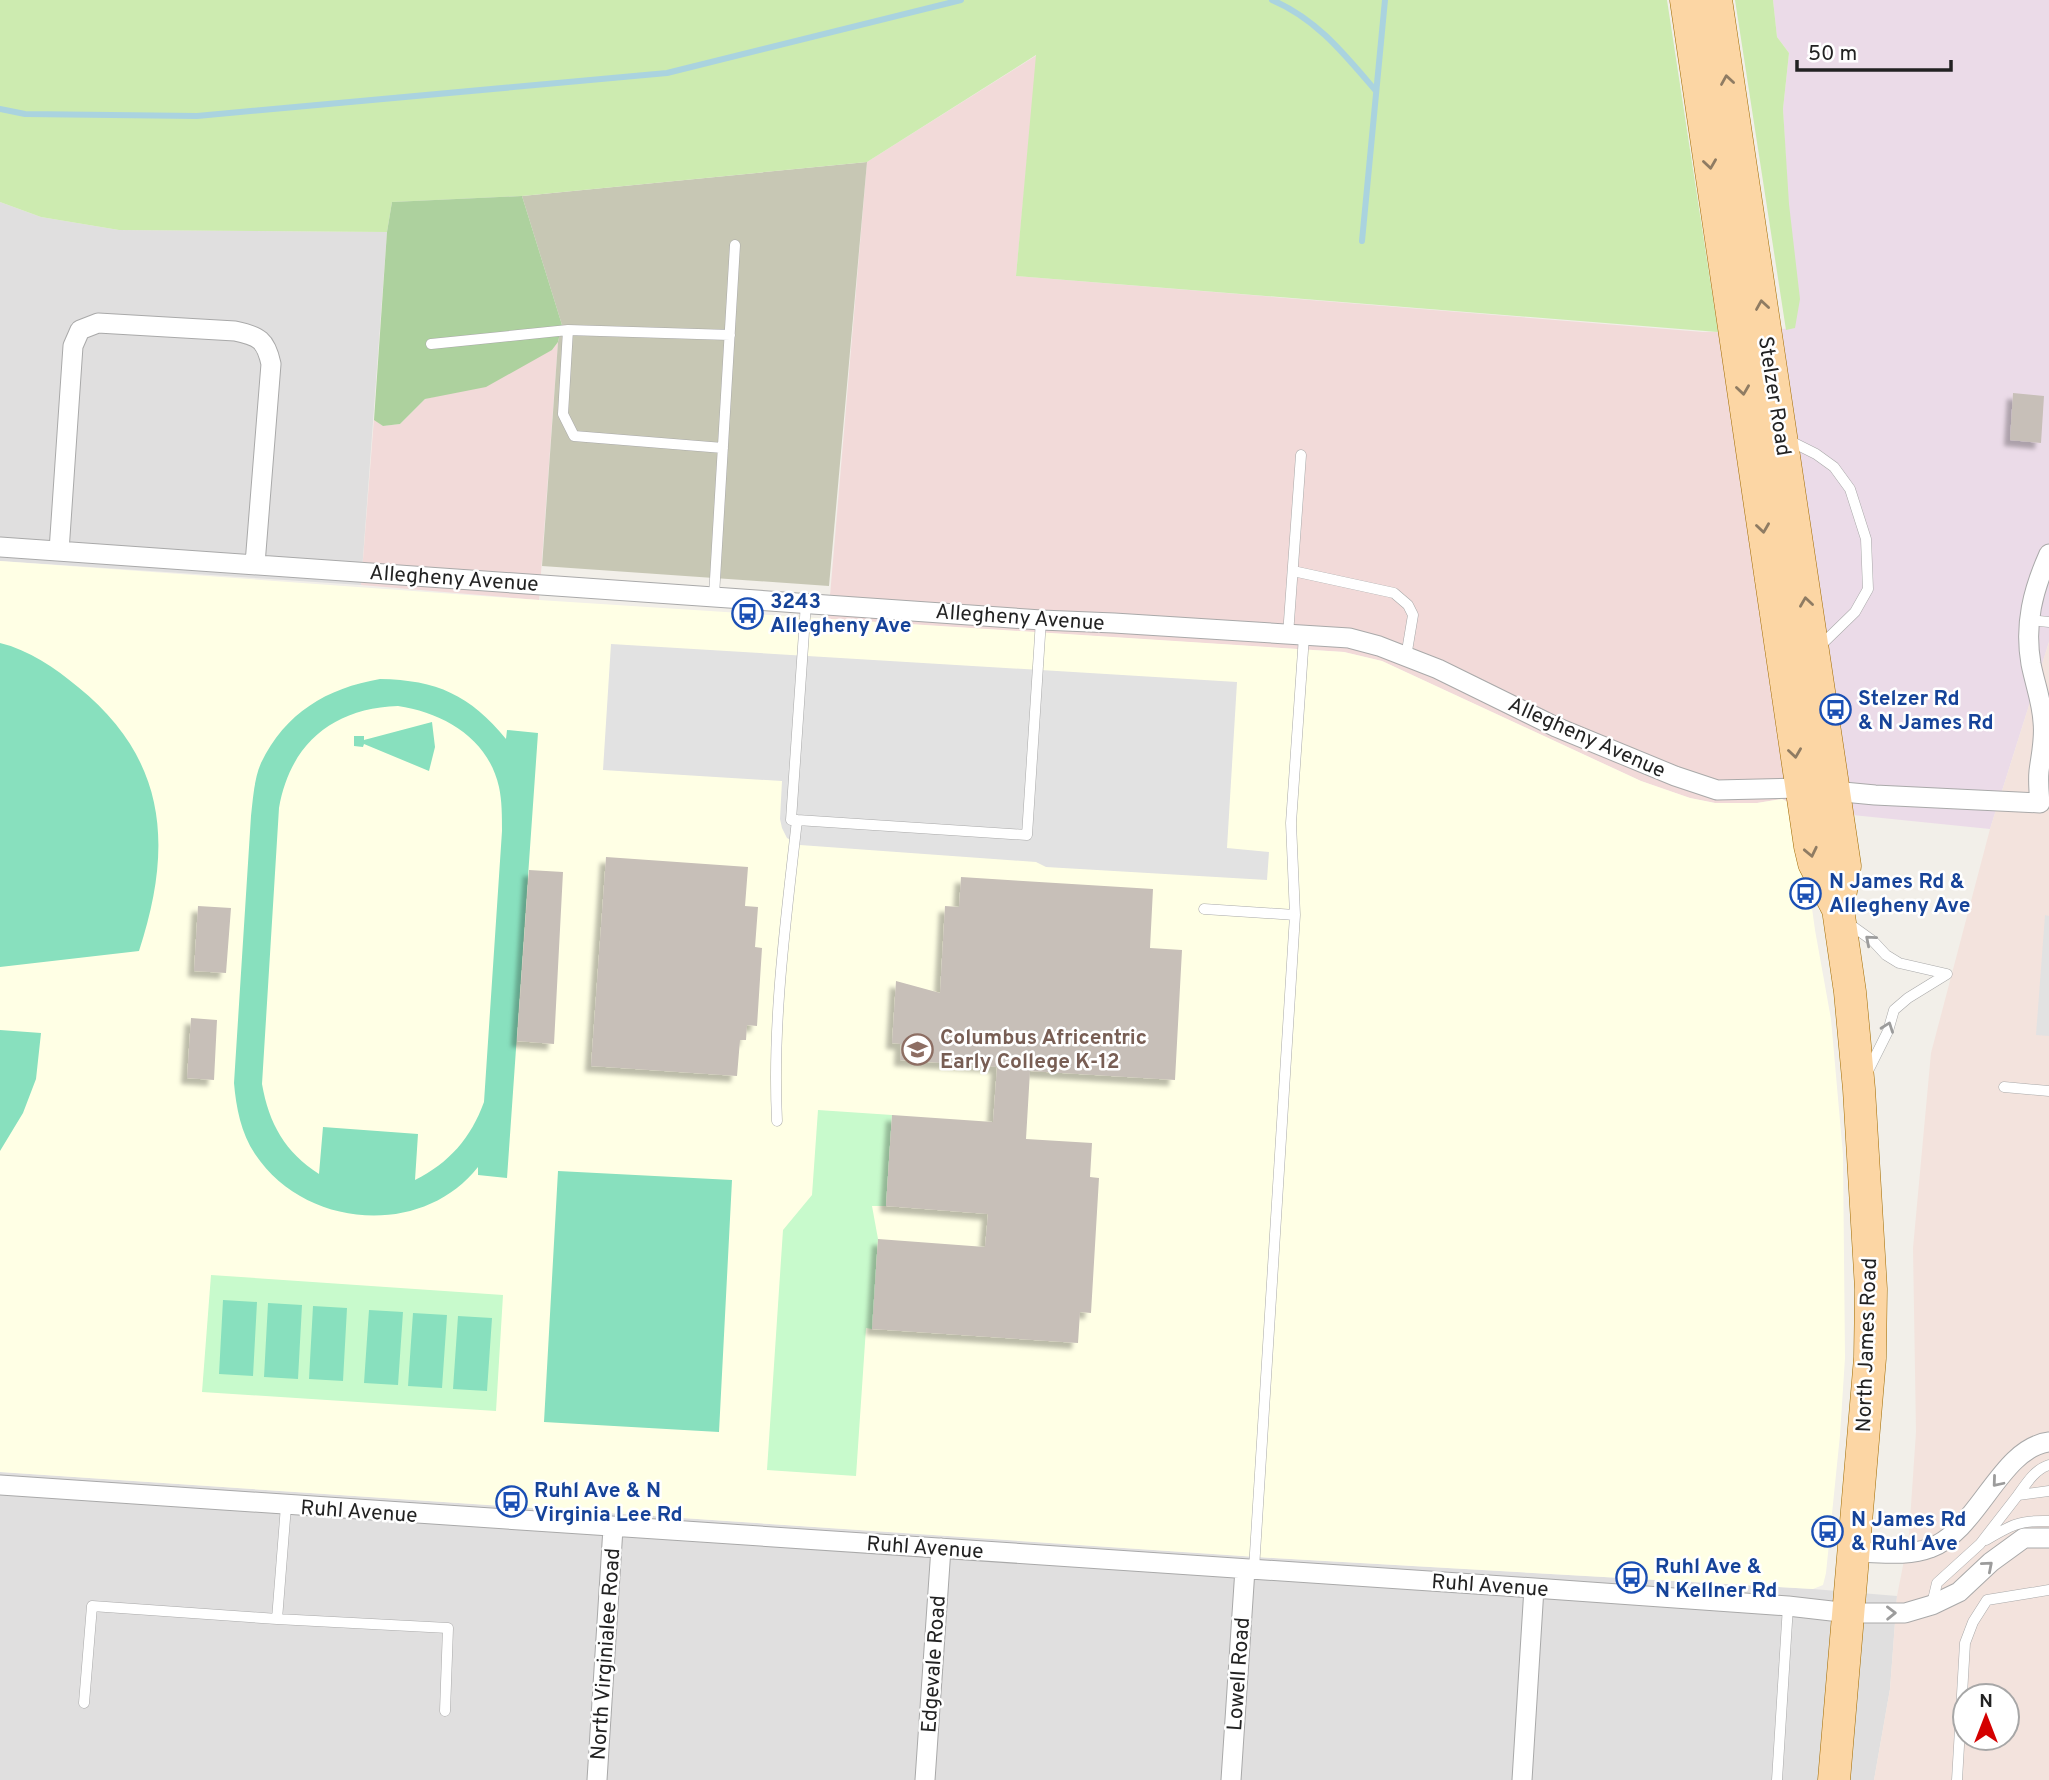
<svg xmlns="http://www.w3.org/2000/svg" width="2049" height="1780" font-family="Overpass,sans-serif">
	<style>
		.residential { fill: #e0dfdf }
		.commercial { fill: #f2dad9 }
		.industrial { fill: #ebdbe8 }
		.education { fill: #ffffe5 }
		.military { fill: #f3e3dd; fill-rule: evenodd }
		.construction { fill: #c7c7b4 }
		.grass { fill: #cdebb0 }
		.forest { fill: #add19e }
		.park { fill: #c8facc }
		.pitch { fill: #88e0be; fill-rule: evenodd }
		.parking { fill: #e2e2e2 }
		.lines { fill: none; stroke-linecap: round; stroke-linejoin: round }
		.stream { stroke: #aad3df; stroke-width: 6 }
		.building { fill: #c7bfb8; filter: url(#shadow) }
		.lane-casing { stroke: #a9a9a9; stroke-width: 11 }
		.street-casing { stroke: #a9a9a9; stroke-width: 21 }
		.primary-casing { stroke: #a06b00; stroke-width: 33 }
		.lane { stroke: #fff; stroke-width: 10 }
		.street { stroke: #fff; stroke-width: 19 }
		.primary { stroke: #fcd6a4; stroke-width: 32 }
		.oneway { stroke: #8f7c63 }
		.oneway2 { stroke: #9c9c9c }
		.labels { text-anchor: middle; stroke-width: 5; stroke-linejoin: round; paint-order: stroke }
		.street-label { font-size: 21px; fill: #222; stroke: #fff }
		.transit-label { font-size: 21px; font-weight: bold; fill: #164399; stroke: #fff; text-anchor: start }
		.education-label { font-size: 21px; font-weight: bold; fill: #785e54; stroke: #fff; text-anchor: start }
	</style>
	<defs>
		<filter id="shadow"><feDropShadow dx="-6" dy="6" stdDeviation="2" flood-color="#0004"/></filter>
	</defs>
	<rect width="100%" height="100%" fill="#f2efe9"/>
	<path class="residential" d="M0 202 41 217 119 230 387 232 361 585 0 561Z
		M0 1472 1273 1558 1813 1589 1897 1596 1890 1689 1874 1780H0Z"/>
	<path class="commercial" d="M1037 55 1016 276 1703 332 1750 331 1823 812 1792 804 1782 799 1757 803H1715L1690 798 1641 781 1382 661 1344 652 828 619 867 162Z
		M558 342 539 600 361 585 374 419 383 426 400 424 425 399 452 392 552 350Z"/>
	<path class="industrial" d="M1773 0H2049V642L1990 829 1823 812 1750 331 1795 328 1783 109 1789 53 1777 37Z"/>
	<path class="education" d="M0 561 539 600 1344 652 1382 661 1641 781 1690 798 1715 803H1757L1782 799 1792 804 1799 814 1815 930 1831 1019 1843 1155 1845 1358 1840 1435 1826 1573 1823 1585 1813 1589 1273 1558 0 1472Z"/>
	<path class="military" d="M2049 642V1780H1874L1890 1689 1897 1596 1909 1535 1916 1432 1913 1248 1931 1053 1990 829ZM1965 1696H2007V1738H1965Z"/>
	<path class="construction" d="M867 162 829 586 542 566 558 342 562 325 522 196Z"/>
	<path class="grass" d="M0 0H1667L1718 332 1016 276 1036 55 867 162 522 196 392 202 387 232 119 230 41 217 0 202Z
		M1735 0H1773L1777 37 1789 53 1783 109 1789 204 1800 299 1795 328 1786 330Z"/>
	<path class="forest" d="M522 196 562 325 558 342 552 350 486 387 425 399 400 424 383 426 374 420 387 232 392 202Z"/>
	<path class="park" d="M818 1110 892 1115 886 1206H872L878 1239 876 1269 898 1271 872 1329 866 1328 856 1476 767 1470 783 1230 812 1195Z
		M211 1275 503 1295 496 1411 202 1392Z"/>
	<path class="pitch" d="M0 643C29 650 55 668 78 687 168 760 173 847 139 951L0 967Z
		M380 679C437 680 470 695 506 739L507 730 538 733 507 1178 478 1175V1167C422 1238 305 1229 255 1154 241 1133 236 1107 234 1083L251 816C253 799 254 779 261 763 285 713 327 688 380 679ZM398 706C444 713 488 738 499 787 502 801 502 816 502 831L484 1102C471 1138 449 1163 415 1180L418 1134 323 1127 319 1174C285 1152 269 1124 262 1084L279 808C290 744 333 708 398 706Z
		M432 722 435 747 429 771 364 744 363 747 354 746V736H364V740Z
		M0 1030 41 1033 36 1079 23 1113 0 1151Z
		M558 1171 732 1180 719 1432 544 1422Z
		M223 1300 257 1302 253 1376 219 1374Z
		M268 1303 302 1305 298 1379 264 1377Z
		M313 1306 347 1308 343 1381 309 1379Z
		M369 1310 403 1312 398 1385 364 1383Z
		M413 1313 447 1315 442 1388 408 1386Z
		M458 1316 492 1318 487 1391 453 1389Z"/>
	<path class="parking" d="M611 644 1237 682 1227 848 1269 852 1267 880 1046 867 1036 862 800 845 787 838 782 828 780 819 782 781 603 770Z
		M2045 915 2049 916V1036L2036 1035Z"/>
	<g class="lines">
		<path class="stream" d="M1272 0C1317 19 1345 55 1376 91
			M0 109 25 114 197 116 667 73 961 0
			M1362 241 1385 0"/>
	</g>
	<path class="building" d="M2013 393 2044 396 2041 443 2010 440Z
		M606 857 748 867 745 906 758 907 755 947 762 948 757 1026 747 1025 746 1040H740L737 1076 591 1066Z
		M529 870 563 872 554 1044 517 1041Z
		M961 877 1153 889 1150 948 1182 950 1175 1080 1030 1071 1026 1139 1092 1143 1090 1177 1099 1178 1091 1313 1080 1312 1078 1343 872 1329 878 1239 985 1247 988 1214 886 1206 892 1115 993 1122 997 1067 900 1060 901 1044 892 1043 896 981 940 993 945 906 959 907Z
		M198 906 231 908 226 973 194 971Z
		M191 1018 217 1020 214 1080 187 1078Z"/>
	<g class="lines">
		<defs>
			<path id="lane" d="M431 344 568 330
				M1786 439 1816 454 1834 467 1850 489 1866 539 1868 589 1855 612 1819 647
				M723 448 574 436 563 414 568 330 730 335
				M1293 571 1394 593 1408 605 1413 615 1406 657
				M714 596 735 245
				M806 603 791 820H797L1027 835 1041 620
				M2029 620 2049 622
				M1288 635 1301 455
				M1204 909 1295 915
				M1848 923 1873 941 1886 955 1899 963 1947 974
				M1867 1073 1888 1031 1894 1010 1908 998 1947 974
				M2004 1087 2049 1091
				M777 1121C772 1020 786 920 797 820
				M2018 1495C2026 1484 2035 1469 2049 1465
				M286 1506 277 1619 448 1628 445 1711
				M1986 1540C2011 1525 2020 1520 2049 1521
				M1254 1569 1295 915 1291 823 1304 636
				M1932 1604 1937 1583 1980 1544 2018 1495 2049 1491
				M84 1703 92 1606 277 1619
				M1777 1780 1788 1606
				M1957 1780 1965 1643 1973 1622 1987 1600 2049 1590"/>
			<path id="street" d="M0 547 1041 620 1114 623 1349 638 1379 646 1438 669 1556 727 1675 776 1717 790 1801 788 1875 795 2040 803C2039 793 2038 781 2039 771 2041 755 2045 739 2043 722 2042 702 2035 684 2031 664 2024 624 2033 590 2049 554
				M59 551 73 346 80 330 98 323 235 331C259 336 266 340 271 364L255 564
				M0 1485 1534 1588 1788 1606 1849 1613H1905L1932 1605 1959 1592 1991 1562 2024 1538H2049
				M1854 1552C1878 1552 1907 1557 1930 1548 1978 1531 2000 1448 2049 1442
				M597 1780 613 1528
				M925 1780 941 1548
				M1231 1780 1245 1569
				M1522 1780 1534 1588"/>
			<path id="primary" d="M1686 0 1810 846 1814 863 1838 909
				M1716 0 1845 866 1838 909 1850 992 1859 1089 1871 1289 1870 1358 1834 1780"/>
		</defs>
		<use href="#lane" class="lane-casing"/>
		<use href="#street" class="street-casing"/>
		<use href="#primary" class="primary-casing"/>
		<use href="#lane" class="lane"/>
		<use href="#street" class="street"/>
		<use href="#primary" class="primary"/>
	</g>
	<defs><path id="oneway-chevron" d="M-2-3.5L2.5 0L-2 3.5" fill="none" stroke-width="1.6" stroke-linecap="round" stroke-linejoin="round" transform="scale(1.75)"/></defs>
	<g class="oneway">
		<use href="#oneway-chevron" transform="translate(1727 80) rotate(-99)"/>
		<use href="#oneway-chevron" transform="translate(1710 164) rotate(82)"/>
		<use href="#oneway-chevron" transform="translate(1762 305) rotate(-99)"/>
		<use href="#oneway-chevron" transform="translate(1743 390) rotate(82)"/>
		<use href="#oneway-chevron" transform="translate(1763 528) rotate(82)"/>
		<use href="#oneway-chevron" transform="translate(1806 602) rotate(-98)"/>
		<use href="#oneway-chevron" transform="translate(1795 753) rotate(82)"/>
		<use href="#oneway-chevron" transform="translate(1811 852) rotate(78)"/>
	</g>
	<g class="oneway2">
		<use href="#oneway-chevron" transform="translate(1870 940) rotate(-139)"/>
		<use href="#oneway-chevron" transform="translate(1888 1027) rotate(-70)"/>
		<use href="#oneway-chevron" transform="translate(1997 1482) rotate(130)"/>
		<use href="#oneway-chevron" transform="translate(1988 1566) rotate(-41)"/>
		<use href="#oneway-chevron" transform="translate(1891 1613) rotate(-1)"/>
	</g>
	<defs>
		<symbol id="bus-ring" viewBox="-11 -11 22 22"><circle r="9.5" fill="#fff" stroke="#1a4fb4" stroke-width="1.5"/><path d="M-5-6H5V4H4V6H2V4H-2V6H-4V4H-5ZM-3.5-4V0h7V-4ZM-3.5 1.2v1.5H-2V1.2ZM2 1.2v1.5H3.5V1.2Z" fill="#1a4fb4"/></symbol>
		<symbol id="school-ring" viewBox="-11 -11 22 22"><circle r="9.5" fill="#fff" stroke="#8d6e63" stroke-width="1.5"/><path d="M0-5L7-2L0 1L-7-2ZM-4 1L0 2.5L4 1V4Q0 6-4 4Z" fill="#8d6e63"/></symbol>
	</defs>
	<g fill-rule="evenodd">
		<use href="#bus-ring" x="730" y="596" width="35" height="35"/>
		<use href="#bus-ring" x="1818" y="692" width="35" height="35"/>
		<use href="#bus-ring" x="1788" y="876" width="35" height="35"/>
		<use href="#school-ring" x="900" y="1032" width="35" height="35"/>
		<use href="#bus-ring" x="494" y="1484" width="35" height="35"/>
		<use href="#bus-ring" x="1810" y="1514" width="35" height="35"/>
		<use href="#bus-ring" x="1614" y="1560" width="35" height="35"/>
	</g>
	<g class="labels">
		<g class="street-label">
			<text transform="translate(1775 396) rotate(81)" y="7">Stelzer Road</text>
			<text transform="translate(454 578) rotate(4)" y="7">Allegheny Avenue</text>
			<text transform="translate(1020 617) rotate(4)" y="7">Allegheny Avenue</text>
			<text transform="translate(1587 737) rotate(24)" y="7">Allegheny Avenue</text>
			<text transform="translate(1866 1345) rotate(-88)" y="7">North James Road</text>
			<text transform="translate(359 1511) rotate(4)" y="7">Ruhl Avenue</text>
			<text transform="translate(925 1547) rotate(4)" y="7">Ruhl Avenue</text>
			<text transform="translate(1490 1585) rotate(4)" y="7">Ruhl Avenue</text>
			<text transform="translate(605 1654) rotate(-86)" y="7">North Virginialee Road</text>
			<text transform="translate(933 1664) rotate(-86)" y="7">Edgevale Road</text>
			<text transform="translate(1238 1674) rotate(-86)" y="7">Lowell Road</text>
		</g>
		<g class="transit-label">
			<text x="770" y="608">3243<tspan x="770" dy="24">Allegheny Ave</tspan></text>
			<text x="1858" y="705">Stelzer Rd<tspan x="1858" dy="24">&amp; N James Rd</tspan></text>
			<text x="1829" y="888">N James Rd &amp;<tspan x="1829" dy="24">Allegheny Ave</tspan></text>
			<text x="534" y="1497">Ruhl Ave &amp; N<tspan x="534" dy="24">Virginia Lee Rd</tspan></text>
			<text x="1851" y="1526">N James Rd<tspan x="1851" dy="24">&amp; Ruhl Ave</tspan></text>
			<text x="1655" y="1573">Ruhl Ave &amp;<tspan x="1655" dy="24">N Kellner Rd</tspan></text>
		</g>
		<g class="education-label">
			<text x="940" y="1044">Columbus Africentric<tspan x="940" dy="24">Early College K-12</tspan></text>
		</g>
	</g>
	<g transform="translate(1986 1717)"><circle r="33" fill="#ffffff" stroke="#a7a7a7" stroke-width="2"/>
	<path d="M0-5L12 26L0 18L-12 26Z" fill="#d40000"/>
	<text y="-10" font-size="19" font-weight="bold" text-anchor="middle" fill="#222222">N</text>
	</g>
	<path d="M1797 60v10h154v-10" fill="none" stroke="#222222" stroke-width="3.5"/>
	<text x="1808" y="60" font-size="21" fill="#222222" stroke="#ffffff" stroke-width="5" paint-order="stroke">50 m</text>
</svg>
